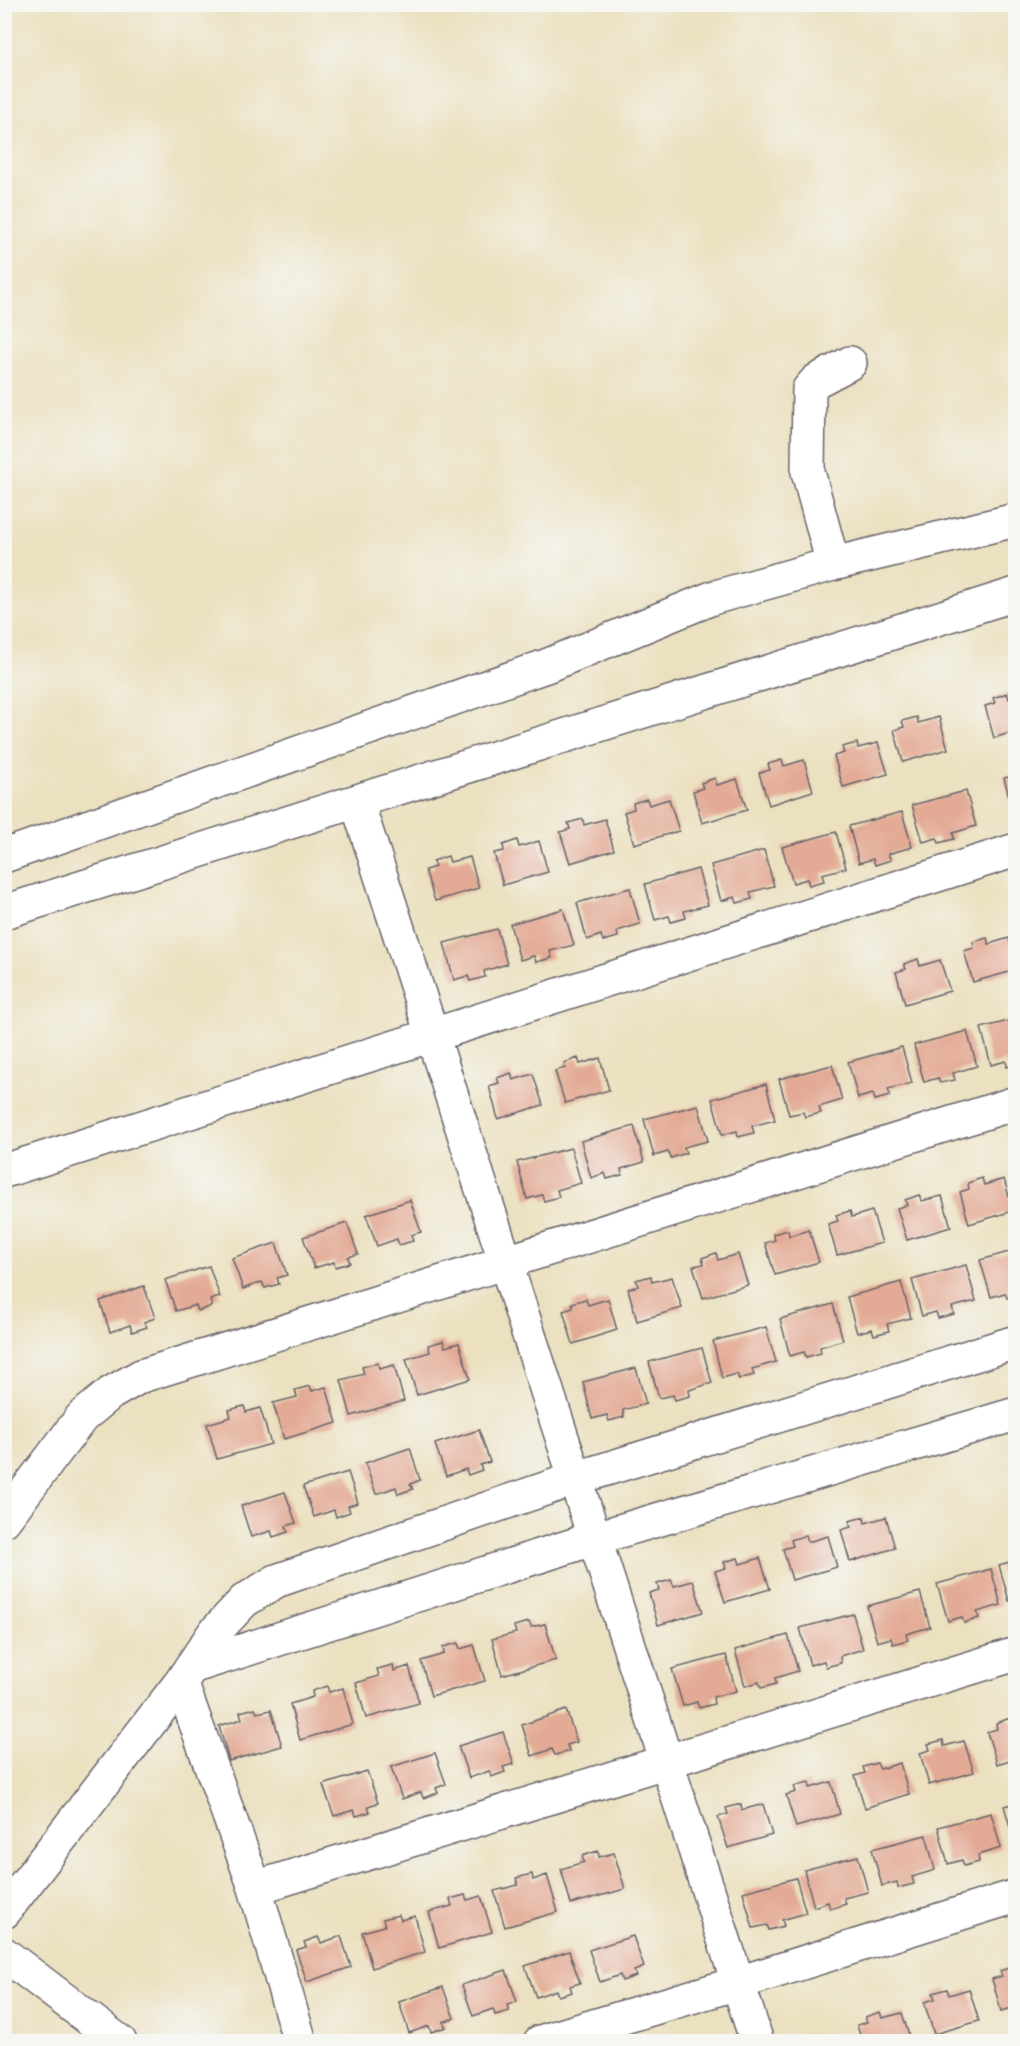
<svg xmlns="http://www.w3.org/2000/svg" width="1020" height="2046" font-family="Mynerve,sans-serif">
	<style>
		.building { fill: #e3aa95 }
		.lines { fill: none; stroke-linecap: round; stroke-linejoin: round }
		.minor-casing { stroke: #686469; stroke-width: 36 }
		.minor { stroke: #fff; stroke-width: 33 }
	</style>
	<rect width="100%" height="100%" fill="#f6f6f2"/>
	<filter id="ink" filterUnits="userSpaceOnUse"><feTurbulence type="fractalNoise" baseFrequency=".0167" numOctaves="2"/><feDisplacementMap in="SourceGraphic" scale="12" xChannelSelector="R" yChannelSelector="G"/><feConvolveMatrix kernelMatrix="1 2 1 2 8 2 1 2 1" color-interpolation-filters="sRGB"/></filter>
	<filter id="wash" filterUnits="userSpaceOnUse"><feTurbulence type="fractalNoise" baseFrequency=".008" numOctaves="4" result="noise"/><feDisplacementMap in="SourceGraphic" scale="24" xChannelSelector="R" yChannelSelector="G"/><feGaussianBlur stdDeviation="1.35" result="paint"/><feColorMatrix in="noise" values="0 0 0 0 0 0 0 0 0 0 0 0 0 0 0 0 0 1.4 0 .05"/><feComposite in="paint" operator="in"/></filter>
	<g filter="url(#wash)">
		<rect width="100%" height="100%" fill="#ebe0bf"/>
		<g id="blocks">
			<path class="building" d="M1007 693 1009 699 1016 698V731L994 738 985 706 995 703 993 698Z
				M917 717 918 723 939 717 948 749 903 762 894 730 904 727 902 721Z
				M857 743 858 748 878 743 888 774 843 787 834 756 844 753 842 747Z
				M782 760 784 766 804 760 813 791 769 805 759 773 770 770 768 764Z
				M1016 775V818H1015L1004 778Z
				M715 778 717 785 737 779 747 810 702 823 693 791 703 788 701 783Z
				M966 791 976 826 953 833 954 839 939 843 937 838 923 842 912 805Z
				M647 799 649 805 669 799 679 831 634 844 624 812 634 809 633 803Z
				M902 812 912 847 888 854 891 860 875 865 873 859 859 863 849 826Z
				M583 819 584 825 605 819 614 850 570 863 560 832 570 829 568 823Z
				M836 832 846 868 822 874 824 881 809 885 807 879 793 883 782 847Z
				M517 840 519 847 539 841 548 872 503 885 494 853 504 851 503 845Z
				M764 850 774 886 750 892 752 899 737 903 735 897 721 901 711 865Z
				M448 856 450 862 470 857 479 888 435 901 425 870 435 867 433 861Z
				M698 869 708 905 684 911 686 918 671 922 669 916 655 920 645 884Z
				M630 888 640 924 617 931 618 937 603 941 601 935 587 940 577 903Z
				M563 909 574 945 550 951 552 958 536 962 534 956 520 960 510 924Z
				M497 929 507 964 484 971 485 977 470 981 468 976 454 980 444 943Z
				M987 938 989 944 1009 938 1016 970 973 982 964 951 974 948 973 942Z
				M918 959 920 966 940 960 950 991 905 1004 896 972 906 969 904 964Z
				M1016 1019V1064L1007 1067 1006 1061 991 1065 981 1028Z
				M967 1031 977 1066 953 1073 955 1080 940 1083 938 1078 924 1082 914 1045Z
				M902 1047 912 1083 888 1089 890 1096 875 1100 873 1094 858 1098 848 1062Z
				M578 1058 580 1064 600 1058 609 1090 565 1103 555 1071 565 1068 564 1063Z
				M832 1065 842 1100 819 1107 821 1113 805 1117 803 1112 789 1115 779 1079Z
				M511 1073 513 1080 533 1074 543 1105 498 1119 489 1086 499 1083 497 1078Z
				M766 1084 775 1120 752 1126 754 1133 738 1137 737 1131 722 1135 712 1099Z
				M698 1105 708 1141 684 1147 686 1153 671 1158 668 1152 654 1156 644 1119Z
				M634 1126 644 1162 621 1169 622 1175 607 1179 605 1173 591 1178 581 1141Z
				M571 1148 581 1183 557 1190 559 1197 544 1201 542 1195 527 1199 517 1162Z
				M982 1178 984 1185 1004 1179 1013 1211 969 1224 960 1192 969 1189 968 1183Z
				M919 1195 922 1201 942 1196 951 1227 907 1240 897 1208 907 1205 905 1200Z
				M410 1200 421 1232 411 1235 413 1241 399 1245 397 1239 377 1246 366 1215Z
				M850 1211 852 1217 872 1211 882 1243 837 1255 828 1224 838 1221 836 1215Z
				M347 1223 358 1254 348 1257 350 1263 335 1267 334 1262 314 1268 303 1237Z
				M788 1230 789 1236 809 1230 819 1262 775 1275 765 1243 775 1240 773 1234Z
				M276 1243 287 1275 277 1278 279 1284 265 1288 262 1282 243 1289 232 1258Z
				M1016 1250V1296L1007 1298 1005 1293 991 1297 980 1260Z
				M716 1253 718 1260 738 1254 748 1285 703 1298 693 1266 704 1264 702 1258Z
				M966 1265 976 1301 952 1307 954 1314 938 1318 936 1312 922 1316 912 1280Z
				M209 1266 220 1297 210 1300 212 1306 198 1311 196 1305 176 1311 165 1280Z
				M651 1276 652 1282 672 1277 682 1308 637 1321 628 1289 638 1286 636 1280Z
				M901 1282 911 1318 887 1324 889 1331 874 1335 872 1329 857 1333 847 1297Z
				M144 1286 155 1318 144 1322 147 1327 132 1332 130 1325 110 1332 100 1301Z
				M586 1299 588 1305 608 1299 617 1330 573 1344 563 1311 573 1308 572 1303Z
				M833 1304 843 1340 820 1347 821 1353 806 1357 804 1352 790 1356 780 1319Z
				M766 1327 776 1362 752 1369 754 1375 739 1379 737 1374 722 1378 713 1341Z
				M443 1341 445 1347 459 1343 470 1379 417 1395 406 1359 430 1352 428 1345Z
				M702 1348 712 1383 689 1390 690 1396 675 1400 673 1395 659 1398 649 1362Z
				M378 1363 379 1369 394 1365 404 1401 351 1416 341 1380 364 1374 362 1367Z
				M636 1368 646 1404 623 1410 624 1417 609 1421 607 1415 592 1419 583 1382Z
				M310 1386 312 1391 326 1387 337 1423 284 1439 273 1403 297 1397 295 1390Z
				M244 1406 246 1412 260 1408 271 1444 217 1459 207 1424 231 1417 229 1410Z
				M479 1430 490 1462 480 1465 482 1470 468 1475 466 1469 446 1476 435 1444Z
				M410 1448 420 1480 410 1484 413 1489 398 1494 396 1487 376 1494 365 1463Z
				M348 1472 358 1503 348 1506 350 1512 336 1517 334 1510 314 1517 303 1486Z
				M285 1492 296 1523 286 1526 288 1532 273 1537 271 1531 251 1537 241 1506Z
				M864 1517 865 1523 886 1517 895 1548 850 1562 841 1530 851 1527 849 1521Z
				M806 1535 808 1542 828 1536 837 1567 792 1580 783 1549 793 1546 791 1540Z
				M738 1558 740 1564 760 1558 770 1589 725 1602 715 1571 726 1568 724 1562Z
				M1016 1560V1599L1009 1601 999 1565Z
				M991 1569 1001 1605 977 1612 979 1618 964 1623 962 1617 948 1621 937 1584Z
				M671 1580 674 1586 693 1581 703 1612 658 1625 649 1593 659 1590 657 1584Z
				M920 1592 930 1627 906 1634 908 1640 893 1644 891 1638 877 1642 867 1606Z
				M853 1614 863 1649 840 1656 841 1663 826 1667 824 1661 810 1665 800 1628Z
				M529 1622 531 1627 545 1624 556 1660 502 1675 492 1639 516 1633 514 1626Z
				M788 1635 798 1671 775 1678 776 1684 761 1688 759 1682 745 1686 735 1650Z
				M458 1643 460 1649 474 1645 485 1681 431 1696 421 1661 444 1654 443 1647Z
				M726 1655 736 1691 713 1697 714 1704 699 1708 697 1702 683 1706 672 1669Z
				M393 1665 394 1671 409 1666 419 1703 366 1718 356 1683 379 1676 377 1669Z
				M327 1686 329 1692 343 1688 353 1724 300 1740 290 1704 313 1697 312 1691Z
				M255 1708 257 1713 271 1710 282 1746 229 1761 219 1726 242 1719 240 1712Z
				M566 1710 577 1742 567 1745 569 1751 555 1755 552 1749 532 1756 522 1725Z
				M1010 1718 1012 1725 1016 1724V1758L997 1764 987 1732 997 1729 996 1723Z
				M503 1732 514 1764 503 1767 505 1772 491 1777 489 1771 469 1778 458 1746Z
				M943 1740 944 1746 964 1741 974 1772 929 1785 920 1753 930 1750 928 1744Z
				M435 1753 446 1784 436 1788 438 1793 423 1798 421 1792 402 1799 391 1767Z
				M877 1763 880 1769 900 1763 909 1794 865 1808 855 1776 865 1773 863 1767Z
				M367 1771 378 1803 368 1806 370 1812 356 1816 354 1810 334 1816 323 1785Z
				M809 1782 810 1788 831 1782 840 1814 796 1827 786 1795 796 1792 794 1786Z
				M1016 1803V1844H1015L1004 1806Z
				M741 1804 742 1810 763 1804 772 1835 728 1848 718 1817 728 1814 726 1808Z
				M991 1813 1001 1848 978 1855 979 1862 964 1866 962 1860 948 1864 938 1827Z
				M926 1835 935 1870 912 1877 914 1884 898 1888 897 1882 882 1886 872 1849Z
				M598 1851 599 1857 614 1853 625 1889 571 1904 561 1869 584 1862 582 1856Z
				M858 1856 868 1892 844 1898 846 1904 830 1909 828 1902 814 1907 804 1870Z
				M532 1874 533 1880 547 1875 558 1912 505 1927 494 1891 518 1885 516 1878Z
				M796 1878 806 1913 782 1920 784 1926 769 1930 767 1925 753 1928 743 1892Z
				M465 1895 467 1900 481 1896 492 1932 439 1948 429 1912 452 1906 450 1899Z
				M399 1915 401 1920 415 1916 425 1952 372 1968 362 1932 385 1926 383 1919Z
				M341 1936 351 1967 307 1982 296 1950 306 1947 304 1942 318 1937 321 1943Z
				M633 1936 644 1967 634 1971 636 1976 622 1981 620 1975 600 1982 589 1950Z
				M569 1951 580 1983 570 1986 572 1992 558 1996 556 1990 536 1997 525 1966Z
				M1014 1966 1016 2007 1001 2011 992 1979 1002 1976 1000 1971Z
				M506 1970 517 2002 507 2005 509 2011 495 2015 493 2009 473 2016 462 1985Z
				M443 1987 454 2018 443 2022 446 2027 431 2032 429 2026 409 2033 399 2002Z
				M947 1989 949 1995 969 1989 979 2021 934 2034 924 2002 935 1999 933 1993Z
				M880 2012 882 2018 902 2013 911 2042H862L857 2025 867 2022 865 2017Z
				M813 2034 815 2040 835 2035 837 2042H800L799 2039Z"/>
		</g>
	</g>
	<g filter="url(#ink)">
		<use href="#blocks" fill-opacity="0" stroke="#686469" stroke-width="1.5"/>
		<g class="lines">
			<defs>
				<path id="minor" d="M833 564 808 472 809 389 816 381 850 363
					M357 802 757 2042
					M4 856 546 666 712 598 833 564 1016 520
					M4 912 1016 594
					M4 1171 1016 850
					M4 1520 82 1417 111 1393 141 1376 1016 1103
					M191 1667 596 1538 1016 1414
					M181 1682 255 1888 300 2042
					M255 1888 1016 1654
					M4 1912 181 1682 214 1633 244 1601 276 1581 577 1478 1016 1342
					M4 1954 120 2042
					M540 2042 738 1983 1016 1896"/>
			</defs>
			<use href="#minor" class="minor-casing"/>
			<use href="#minor" class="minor"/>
		</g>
	</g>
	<rect width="1020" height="2046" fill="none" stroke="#f6f6f2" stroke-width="24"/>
</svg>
